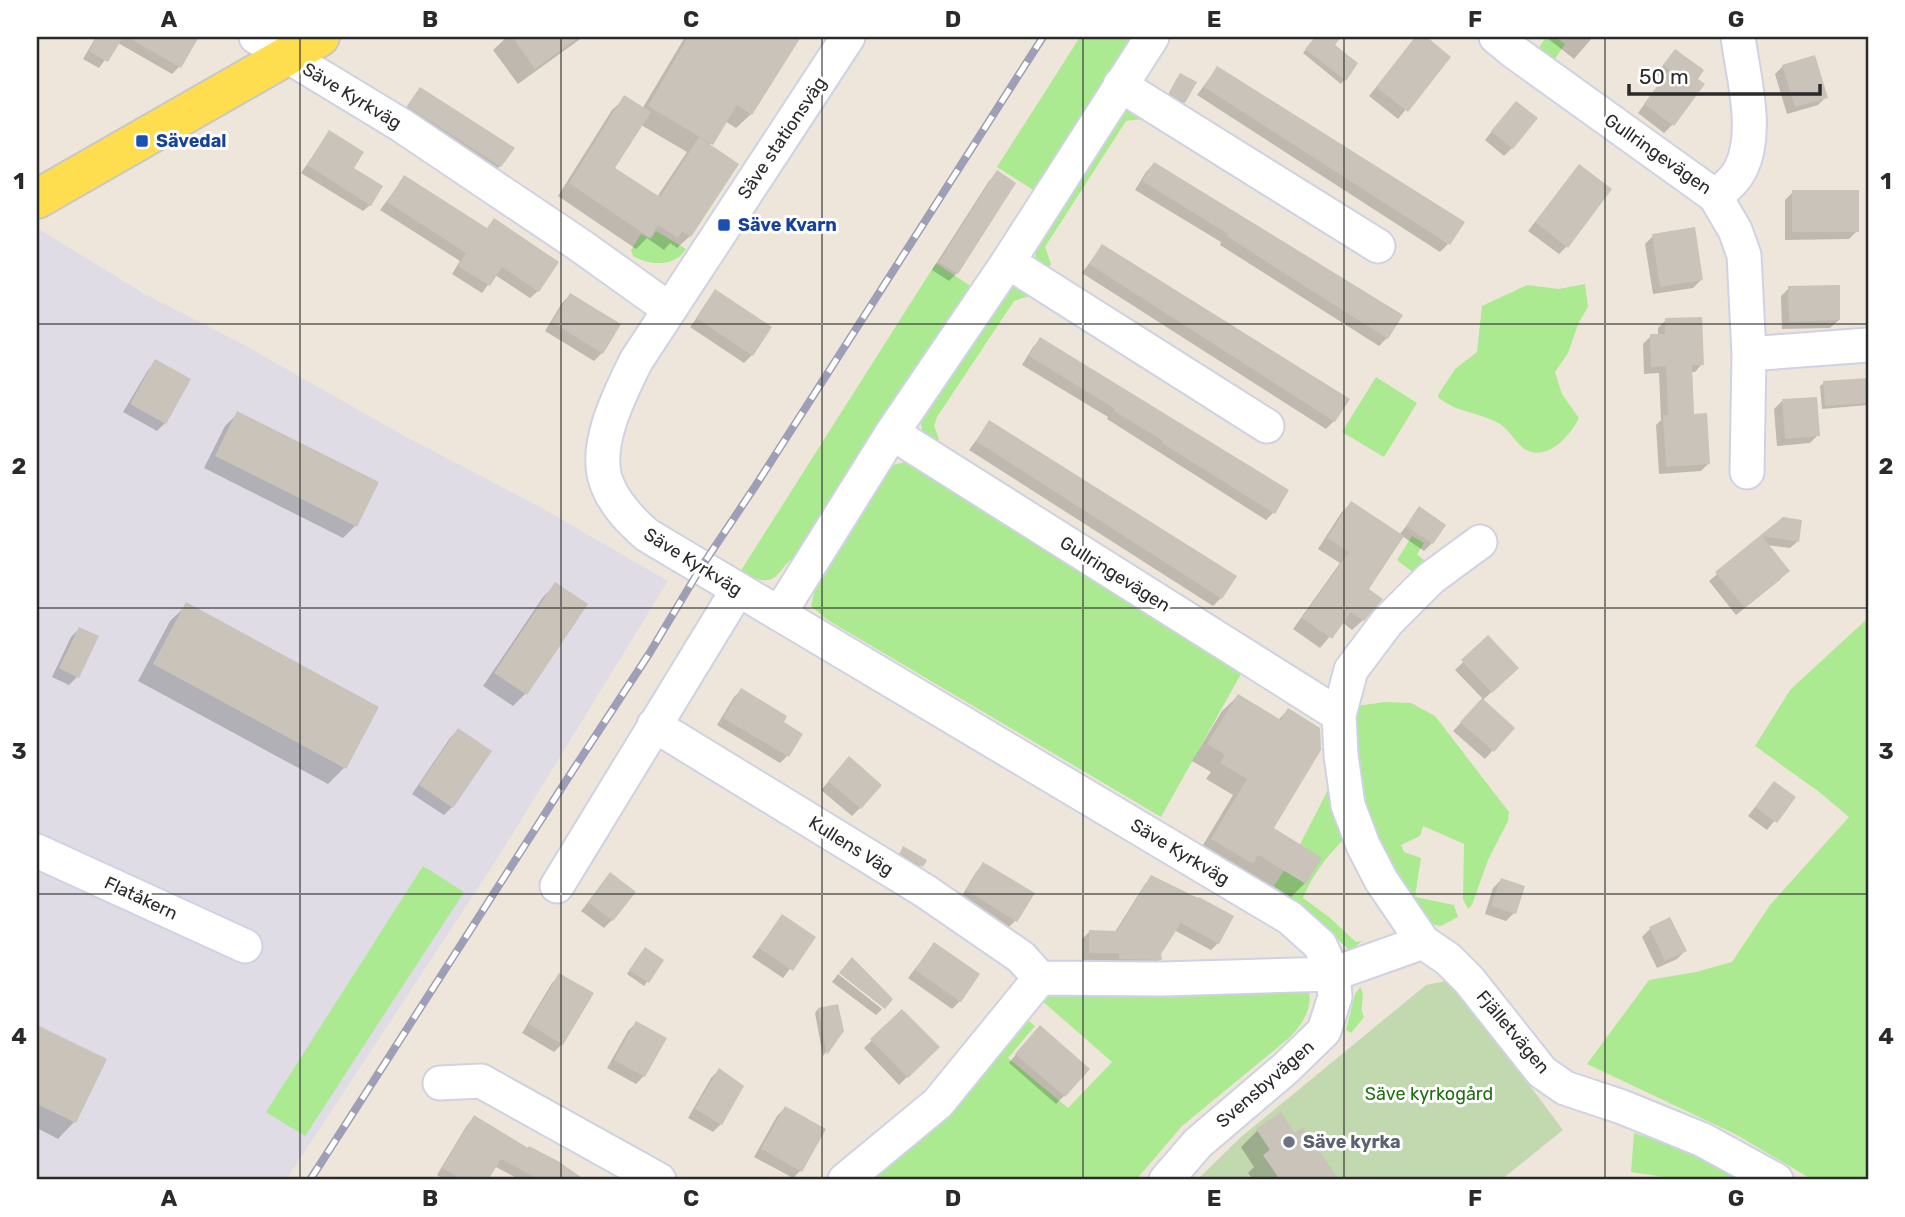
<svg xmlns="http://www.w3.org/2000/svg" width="1905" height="1217" font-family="Rubik,sans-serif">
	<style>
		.industrial { fill: #dfdce5 }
		.green { fill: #abea91 }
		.cemetery { fill: #c2d9b0 }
		.shadow { fill: #0003; fill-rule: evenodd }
		.building { fill: #c9c3ba }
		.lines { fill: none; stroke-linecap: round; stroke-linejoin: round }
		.minor-casing { stroke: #cfd2e4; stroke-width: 37 }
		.major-casing { stroke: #c8c8c8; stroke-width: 42 }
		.minor { stroke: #fff; stroke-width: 33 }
		.major { stroke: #fedd4e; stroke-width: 38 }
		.rail-casing { stroke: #9c9fb6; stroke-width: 8 }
		.rail { stroke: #fff; stroke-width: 5; stroke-dasharray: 16; stroke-linecap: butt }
		.grid { fill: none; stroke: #2a2a2a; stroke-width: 2; stroke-opacity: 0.55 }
		.transit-dot { fill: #1a4fb4; stroke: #fff; stroke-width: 2.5 }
		.worship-dot { fill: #6b7280; stroke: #fff; stroke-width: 2.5 }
		.labels { text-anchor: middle; stroke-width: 6; stroke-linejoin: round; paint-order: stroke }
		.street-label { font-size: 18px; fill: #2a2a2a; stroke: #fff }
		.transit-label { font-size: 18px; font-weight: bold; fill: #164399; stroke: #fff; text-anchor: start }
		.park-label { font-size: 18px; fill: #226e13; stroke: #fff }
		.worship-label { font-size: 18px; font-weight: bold; fill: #5b616d; stroke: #fff; text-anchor: start }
		.neatline { fill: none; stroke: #2a2a2a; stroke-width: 2.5 }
		.grid-label { font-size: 23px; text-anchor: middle; font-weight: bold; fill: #2a2a2a }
	</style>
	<rect width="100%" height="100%" fill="#eee6da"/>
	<path class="industrial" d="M37 228 143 293 244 345 410 439 540 507 668 581 499 856 286 1180H37Z"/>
	<path class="green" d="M1080 37H1135L1035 191 997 167Z
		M1546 37H1555L1565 44 1550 66 1534 55Z
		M1124 105 1152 112 1143 119 1126 121 1045 247 1051 264 1048 269 1037 264 1034 246Z
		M656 231 686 249C675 267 650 266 633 256L631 250 641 234 651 239Z
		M936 263 972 287 802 553C772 566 785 594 740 572Z
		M1028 282 1033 295 1014 301 937 417 934 426 939 439 936 445 925 441 920 421 1009 285Z
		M1585 284 1588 307 1579 322 1568 353 1555 372 1562 394 1579 418C1570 436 1546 464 1523 448 1515 441 1509 430 1500 424 1488 417 1472 413 1459 409 1452 407 1445 402 1439 398L1438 395 1455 369 1477 352 1482 306 1527 285 1559 289Z
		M1376 377 1417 403 1384 457 1342 432Z
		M905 462 1241 674 1161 817 826 619 811 606 814 593 893 465Z
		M1412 536 1424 543 1417 554 1426 562 1419 577 1397 560Z
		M1868 618V1162L1866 1180H1813L1735 1134 1587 1064 1649 980 1696 972 1732 962 1770 905 1849 817 1818 791 1755 746 1790 690Z
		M1385 702 1411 703 1435 716 1509 812 1508 821 1488 860 1472 905 1468 909 1463 899 1464 844 1423 826 1420 836 1401 845 1404 852 1421 858 1415 897 1454 905 1458 917 1441 926 1430 924 1396 893 1348 762 1356 706Z
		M1331 784 1359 871 1343 840C1327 856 1311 877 1303 898L1329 917 1356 942 1362 941 1354 948 1348 949 1304 907 1274 886 1295 854Z
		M423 866 464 892 305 1136 266 1112Z
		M1307 985C1315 1006 1303 1024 1289 1038L1182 1126 1136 1180H866L955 1109 969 1084 1022 1015 1035 1026 1008 1058 1068 1108 1112 1062 1040 999 1046 988Z
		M1360 987C1367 997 1358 1007 1364 1017L1351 1033 1346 1030 1355 994Z
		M1634 1133 1694 1153 1754 1180H1684L1631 1172Z"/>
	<path class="cemetery" d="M1451 980 1563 1130 1501 1180H1197L1241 1137 1426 985Z"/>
	<path class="shadow" d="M96 37H184L194 42 179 67 172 74 118 43 99 68 83 59Z
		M507 37H583L518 84 493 50Z
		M685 37H789L796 41 751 114 736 128 725 121 709 146 690 236 677 248 670 243 664 250 647 238 636 249 558 196 612 110 625 98 642 109ZM641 125 687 152 657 197 613 168Z
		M1316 37H1338L1332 45 1356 63 1341 84 1303 53Z
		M1417 37H1424L1449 57 1398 119 1369 96Z
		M1546 37H1593L1574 59Z
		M1675 51 1696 79 1672 125 1664 133 1638 113 1663 79 1656 74Z
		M1783 66 1826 97 1818 105 1787 114 1775 74Z
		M1217 68 1448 244 1440 252 1197 95Z
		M1177 78 1184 102 1181 106 1167 97Z
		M421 89 500 166 492 174 401 115Z
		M1508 111 1512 148 1504 156 1485 140Z
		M329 133 370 205 363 211 301 173Z
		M1154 164 1387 338 1379 346 1220 245 1221 242 1135 190 1146 172Z
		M1579 166 1567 246 1559 254 1528 231Z
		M997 173 957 273 949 281 932 270 989 181Z
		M404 178 538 291 530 298 495 275 482 293 452 274 460 261 380 210Z
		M1793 192 1857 231 1849 239 1785 240V200Z
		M1653 236 1701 280 1693 288 1653 294 1645 244Z
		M1102 246 1348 399 1334 421 1326 429 1082 273Z
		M1789 288 1839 320 1830 328 1782 329 1781 296Z
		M716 292 752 355 744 363 690 327Z
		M570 295 602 353 594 361 545 331 562 303Z
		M1666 320 1702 364 1695 372H1691L1692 416 1708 464 1701 471 1659 474 1656 425 1661 420 1659 373 1644 374 1643 344 1651 336H1658V328Z
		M1041 339 1274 512 1266 520 1107 419 1108 417 1022 365 1033 347Z
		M156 362 165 423 157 431 123 412 148 370Z
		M1868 379V405L1822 409 1820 386 1824 383Z
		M1782 401 1818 435 1810 443 1777 446 1774 409Z
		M238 413 356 525 343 538 204 468 225 426Z
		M989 423 1221 598 1213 606 969 450Z
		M1351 503 1399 535 1420 509 1432 543 1424 551 1402 536 1366 590 1363 620 1352 630 1342 622 1320 648 1293 629 1340 563 1318 549 1341 513Z
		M1783 519 1798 541 1790 548 1767 545 1781 579 1736 615 1709 581Z
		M555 585 525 694 513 706 483 686 543 597Z
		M187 605 344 768 328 784 138 681 170 621Z
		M79 629 77 677 69 685 52 677 71 637Z
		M1488 638 1517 668 1482 701 1512 729 1485 759 1453 731 1483 699 1455 670Z
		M741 690 781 723 800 734 787 756 780 763 717 725 734 697Z
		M1238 696 1278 720 1288 710 1272 829 1305 883 1289 899 1197 855 1233 795 1206 779 1211 772 1192 761 1222 711Z
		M458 730 489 752 452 807 444 815 412 794 450 738Z
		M841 767 860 808 852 816 821 790Z
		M1774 783 1793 798 1767 830 1748 816Z
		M903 848 921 866 918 869 897 857Z
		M984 864 1016 920 1008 928 960 899 976 872Z
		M1152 877 1218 943 1211 950 1174 930 1159 953 1160 959 1154 966H1113V960H1082V939L1089 932H1115L1145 884Z
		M1501 880 1514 913 1506 921 1485 914 1493 888Z
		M603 883 612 920 604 928 581 911Z
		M782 916 813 938 783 978 752 957Z
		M1650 929 1685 951 1677 959 1657 968 1642 937Z
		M934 944 960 1001 952 1009 908 978Z
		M642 953 662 961 644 986 627 974Z
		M838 974 882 1009 876 1015 832 982Z
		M560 975 562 1044 554 1052 522 1033 552 983Z
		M818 1009 842 1031 823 1056 815 1013Z
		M902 1011 937 1047 899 1085 864 1048Z
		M636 1023 644 1076 636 1084 607 1068 628 1031Z
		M37 1027 105 1060 74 1122 58 1139 37 1128Z
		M1032 1035 1064 1096 1056 1104 1009 1063Z
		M719 1070 721 1124 713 1132 688 1118 711 1078Z
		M785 1108 801 1170 793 1178 754 1157 777 1116Z
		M475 1117 528 1149 557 1163 582 1180H520L494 1166 486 1180H445L437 1175 467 1125Z
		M1303 1130 1337 1180H1253L1248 1173 1254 1167 1241 1147 1257 1131 1294 1136Z"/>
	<path class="building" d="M97 37H123L108 62 89 51Z
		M127 37H199L181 68Z
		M512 37H579L535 69Z
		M688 37H801L752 115 737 105 713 145 648 106Z
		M1315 37H1341L1335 45 1358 63 1346 81 1305 49Z
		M1415 37H1427L1451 57 1408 112 1376 87Z
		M1675 49 1704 70 1698 79 1705 84 1674 126 1644 104 1669 70 1663 65Z
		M1815 55 1828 98 1795 107 1782 65Z
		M1217 66 1465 222 1450 245 1204 87Z
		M1180 73 1197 82 1185 103 1169 93Z
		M420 87 515 148 501 167 407 106Z
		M624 95 651 112 615 168 660 197 699 137 739 164 691 237 682 231 678 238 658 225 650 238 569 183Z
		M1516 101 1538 118 1513 149 1491 131Z
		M329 130 364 152 354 168 383 186 371 206 307 165Z
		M1154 162 1403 315 1388 339 1276 268 1227 236 1228 234 1142 181Z
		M1579 164 1612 189 1568 248 1535 222Z
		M997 170 1016 183 958 274 939 262Z
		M404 175 487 228 494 218 559 262 539 292 502 267 490 286 458 266 466 253 387 202Z
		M1792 190H1859V232H1792Z
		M1695 227 1703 280 1660 287 1652 234Z
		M1102 244 1350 399 1335 422 1089 264Z
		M1840 285V320L1789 322 1788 286Z
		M715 289 772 327 753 356 696 318Z
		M570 293 621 324 603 354 552 322Z
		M1702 317 1704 365H1692L1694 414 1707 413 1710 464 1666 467 1663 415H1668L1666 366 1651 367 1650 334H1665V318Z
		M1040 337 1289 490 1275 514 1162 443 1163 441 1114 411 1115 409 1029 356Z
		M155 359 191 379 166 424 130 404Z
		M1868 378V403L1825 406 1823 381Z
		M1817 397 1820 436 1785 439 1782 399Z
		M237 411 379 482 357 527 215 456Z
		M989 420 1237 576 1222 599 976 441Z
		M1351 501 1404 536 1369 589 1383 599 1364 621 1351 612 1332 639 1302 618 1349 552 1327 538Z
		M1419 506 1446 525 1433 544 1406 526Z
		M1783 517 1802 520 1799 542 1762 536 1790 571 1745 608 1715 572Z
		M555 582 588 604 527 695 494 673Z
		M186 602 379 707 346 769 153 664Z
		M79 627 99 636 79 678 59 668Z
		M1488 635 1519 668 1492 693 1461 660Z
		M741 688 787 716 784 722 803 734 789 757 723 718Z
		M1238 694 1281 720 1288 708 1320 728 1321 750 1274 828 1322 858 1306 884 1258 855 1253 864 1211 839 1247 779 1220 763 1225 755 1207 744Z
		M1482 698 1515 728 1494 752 1460 722Z
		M458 728 492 751 453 808 419 785Z
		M849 756 882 785 861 809 828 781Z
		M1774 781 1796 797 1777 823 1755 807Z
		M903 846 927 860 923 867 900 853Z
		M983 862 1035 893 1017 922 966 890Z
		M610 872 636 892 613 921 588 902Z
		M1151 875 1198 898 1199 897 1234 916 1219 944 1181 923 1161 954 1162 960 1119 959V953H1089V930L1117 931Z
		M1501 878 1525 886 1516 914 1491 906Z
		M782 914 816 937 793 971 759 948Z
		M1670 917 1687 951 1665 961 1649 927Z
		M934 942 980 974 961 1002 915 970Z
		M645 947 664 960 649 983 629 970Z
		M852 957 893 999 885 1009 839 973Z
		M559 973 594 993 563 1045 529 1024Z
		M838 1004 844 1031 827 1055 818 1008Z
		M902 1009 940 1047 908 1078 870 1039Z
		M636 1021 667 1038 645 1077 614 1060Z
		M37 1025 107 1059 76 1123 37 1104Z
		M1040 1025 1090 1069 1065 1097 1015 1054Z
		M719 1068 744 1086 722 1125 695 1109Z
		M785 1106 826 1129 802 1172 761 1149Z
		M1281 1112 1295 1133 1303 1127 1339 1180H1280L1263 1155 1270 1150 1256 1129Z
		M474 1115 528 1148 529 1146 558 1161 585 1180H540L501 1159 488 1180H463L442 1168Z"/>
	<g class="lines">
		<defs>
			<path id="minor" d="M256 37 401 125 581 246 669 309
				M848 37 636 361C620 394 592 447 607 484 615 505 631 521 647 535L1290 918 1320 945 1333 974 1335 997 1324 1031 1286 1068 1198 1143 1166 1180
				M1496 37 1513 51 1715 196 1735 230 1744 255 1749 354 1747 472
				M1120 85 1378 246
				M1715 196C1725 188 1736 180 1741 168 1759 132 1743 75 1738 37
				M1008 262 1267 426
				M1749 354 1868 345
				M892 433 1339 715
				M779 614 892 433 1008 262 1152 37
				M654 725 925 891 1021 957 1040 978
				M37 851 245 946
				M557 886 737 591
				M1423 942 1381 880 1363 845 1348 805 1341 755 1339 715 1351 670 1387 622 1431 578 1480 542
				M440 1083 481 1081 659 1180
				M845 1180 938 1103 1040 978 1162 979 1333 974 1423 942 1448 959 1469 980 1542 1072 1565 1088 1622 1107 1703 1140 1776 1180"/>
			<path id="major" d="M37 199 320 37"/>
		</defs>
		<use href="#minor" class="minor-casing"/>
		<use href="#major" class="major-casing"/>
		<use href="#minor" class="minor"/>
		<use href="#major" class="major"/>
		<defs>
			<path id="rail" d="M310 1180 564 784 649 654 700 569 756 485 1043 37"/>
		</defs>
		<use href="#rail" class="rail-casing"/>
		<use href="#rail" class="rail"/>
	</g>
	<path class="grid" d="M300 37V1180M561 37V1180M822 37V1180M1083 37V1180M1344 37V1180M1605 37V1180M37 324H1868M37 608H1868M37 894H1868"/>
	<g class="transit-dot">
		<rect x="135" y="134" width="14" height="14" rx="3.5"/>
		<rect x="717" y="218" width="14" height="14" rx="3.5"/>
	</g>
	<circle class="worship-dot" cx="1289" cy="1142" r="7"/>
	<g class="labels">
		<g class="street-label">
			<text transform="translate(352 96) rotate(31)" y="6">Säve Kyrkväg</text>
			<text transform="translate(782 138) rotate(-56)" y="6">Säve stationsväg</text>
			<text transform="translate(1658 154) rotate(35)" y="6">Gullringevägen</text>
			<text transform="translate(693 562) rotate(32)" y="6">Säve Kyrkväg</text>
			<text transform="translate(1115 574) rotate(32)" y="6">Gullringevägen</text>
			<text transform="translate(851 846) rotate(32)" y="6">Kullens Väg</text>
			<text transform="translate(1180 852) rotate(31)" y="6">Säve Kyrkväg</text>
			<text transform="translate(141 898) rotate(25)" y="6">Flatåkern</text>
			<text transform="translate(1513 1032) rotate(50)" y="6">Fjälletvägen</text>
			<text transform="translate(1265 1084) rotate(-41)" y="6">Svensbyvägen</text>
		</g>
		<g class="transit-label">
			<text x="156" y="147">Sävedal</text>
			<text x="738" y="231">Säve Kvarn</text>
		</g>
		<g class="park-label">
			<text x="1429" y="1100">Säve kyrkogård</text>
		</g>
		<g class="worship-label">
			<text x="1303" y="1148">Säve kyrka</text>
		</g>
	</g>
	<rect width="1905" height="1217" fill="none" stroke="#ffffff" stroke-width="77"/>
	<path d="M1629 84v10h191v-10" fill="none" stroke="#2a2a2a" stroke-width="3.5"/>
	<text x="1639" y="84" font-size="21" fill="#2a2a2a" stroke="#ffffff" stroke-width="5" paint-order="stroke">50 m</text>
	<rect x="38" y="38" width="1829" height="1140" class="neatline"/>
	<g class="grid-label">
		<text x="169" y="27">A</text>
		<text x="430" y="27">B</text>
		<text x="691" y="27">C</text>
		<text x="953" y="27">D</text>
		<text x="1214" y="27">E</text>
		<text x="1475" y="27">F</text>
		<text x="1736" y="27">G</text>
		<text x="19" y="189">1</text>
		<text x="1886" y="189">1</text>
		<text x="19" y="474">2</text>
		<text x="1886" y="474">2</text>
		<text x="19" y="759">3</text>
		<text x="1886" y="759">3</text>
		<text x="19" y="1044">4</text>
		<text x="1886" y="1044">4</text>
		<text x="169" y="1206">A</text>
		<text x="430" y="1206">B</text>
		<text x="691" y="1206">C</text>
		<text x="953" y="1206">D</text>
		<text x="1214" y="1206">E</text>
		<text x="1475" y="1206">F</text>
		<text x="1736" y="1206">G</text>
	</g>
</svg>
